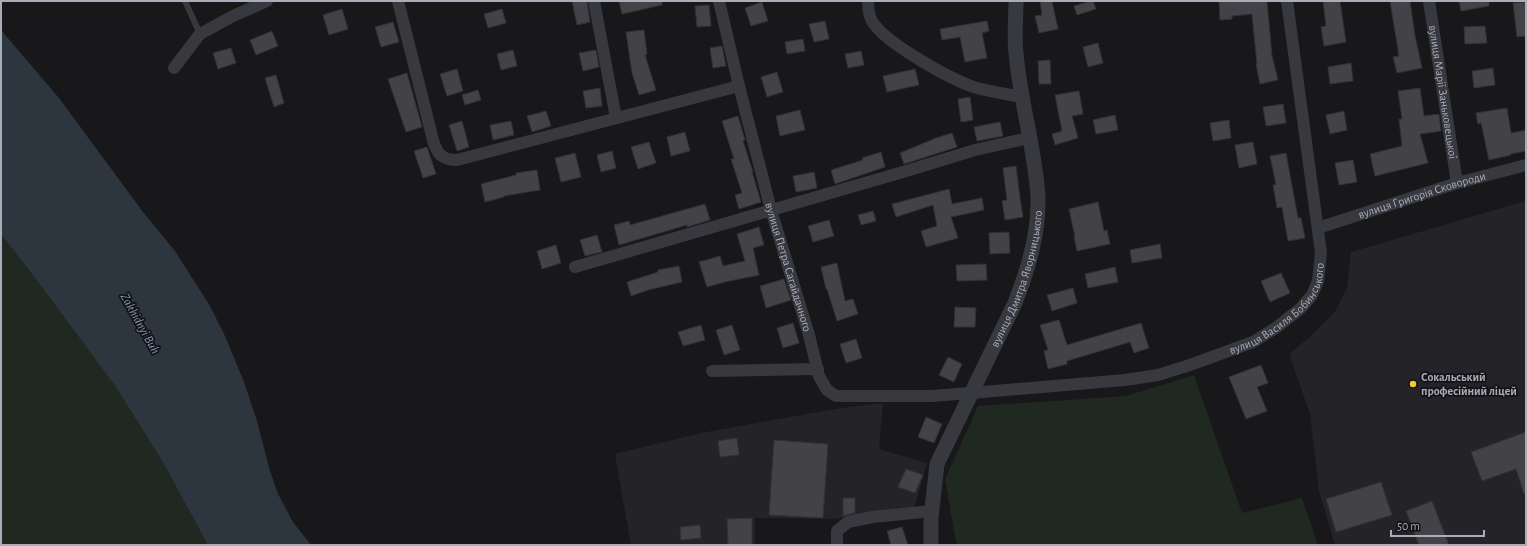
<svg xmlns="http://www.w3.org/2000/svg" width="1527" height="546" font-family="'Alegreya Sans',sans-serif">
	<style>
		.built { fill: #242327 }
		.green { fill: #1f2821 }
		.water { fill: #2d353e }
		.building { fill: #424247; stroke: #323136 }
		.lines { fill: none; stroke-linecap: round; stroke-linejoin: round }
		.service { stroke: #38393f; stroke-width: 6 }
		.minor { stroke: #38393f; stroke-width: 12 }
		.tertiary { stroke: #38393f; stroke-width: 15 }
		.poi-dot { fill: #f6c934; stroke: #131215; stroke-width: 1.5 }
		.labels { text-anchor: middle; stroke-width: 3.5; stroke-linejoin: round; paint-order: stroke }
		.street-label { font-size: 12px; fill: #a9adba; stroke: #131215 }
		.poi-label { font-size: 12px; font-weight: bold; fill: #a9adba; stroke: #131215; text-anchor: start }
		.water-label { font-size: 13px; font-style: italic; fill: #8097b5; stroke: #131215 }
	</style>
	<rect width="100%" height="100%" fill="#18181a"/>
	<path class="built" d="M1526 201V545H1335L1319 491 1310 414 1289 354 1312 335 1336 310 1347 288 1351 252Z
		M883 403 879 449 927 463 914 509 832 519 755 518V545H631L615 454 701 433 841 408Z"/>
	<path class="green" d="M1 146 241 545H1Z
		M1194 375 1242 513 1302 498 1318 545H957L954 531 945 479 978 406 1126 396Z"/>
	<path class="water" d="M1 30 59 98 143 212 175 251 210 306 225 336 244 382 257 421 270 471 278 494 293 522 311 545H208L163 462 116 387 36 279 1 234Z"/>
	<path class="building" d="M572 1H587L590 22 577 25Z
		M619 1H662V5L622 14Z
		M1040 1H1052L1058 29 1039 33 1035 16 1042 15Z
		M1091 1H1093L1096 9 1077 15 1074 6Z
		M1219 1H1267L1272 56 1278 80 1260 84 1256 64H1257L1252 14 1232 16V19L1220 20Z
		M1323 1H1340L1346 42 1324 46 1321 27 1326 26Z
		M1390 1H1410L1415 36 1422 68 1397 73 1393 57 1399 56Z
		M1459 1H1489V6L1461 11Z
		M762 2 768 21 751 26 745 8Z
		M1526 2V36L1517 37 1513 3Z
		M709 5 711 26 697 27 695 6Z
		M342 9 348 29 329 35 323 15Z
		M502 9 506 23 488 28 484 14Z
		M825 21 829 39 814 42 809 24Z
		M987 21 989 31 982 33 987 58 965 62 960 37 942 40 940 29Z
		M393 22 399 42 381 47 375 27Z
		M1485 26 1487 43 1465 44 1464 27Z
		M644 30 647 54 645 55 656 90 639 95 632 73 626 32Z
		M272 31 278 46 256 55 250 40Z
		M803 39 805 51 787 54 785 42Z
		M1098 43 1103 63 1088 67 1083 47Z
		M722 46 726 66 713 68 710 48Z
		M231 48 236 63 218 69 213 53Z
		M513 50 517 66 501 70 497 54Z
		M596 50 599 67 583 71 579 53Z
		M861 51 864 65 848 68 845 54Z
		M1050 60 1051 84H1039L1038 61Z
		M1351 63 1353 81 1330 84 1328 67Z
		M1493 68 1495 85 1474 88 1472 71Z
		M457 69 463 91 447 96 440 74Z
		M915 69 919 85 887 92 883 76Z
		M777 72 783 92 767 97 761 77Z
		M407 73 422 127 406 132 388 79Z
		M276 75 284 103 274 107 265 78Z
		M600 88 602 106 586 108 583 91Z
		M1420 88 1424 116 1439 114 1441 131 1420 134 1428 163 1375 176 1370 154 1402 146 1399 119H1402L1398 91Z
		M478 90 481 100 465 105 462 95Z
		M1079 91 1083 114 1072 116 1078 138 1055 145 1052 134 1062 131 1055 95Z
		M970 97 973 120 961 122 958 99Z
		M1283 104 1286 123 1266 126 1263 107Z
		M1507 108 1511 133 1526 130V151L1510 154 1511 155 1489 160 1481 123 1478 124 1476 113Z
		M800 110 805 130 780 136 776 116Z
		M546 111 551 126 532 132 527 116Z
		M1344 111 1347 130 1330 134 1326 115Z
		M1115 115 1118 130 1096 134 1093 120Z
		M738 116 745 140 743 141 753 172H752L761 202 739 209 735 195 742 193 731 159H734L722 121Z
		M1229 120 1231 138 1213 141 1210 123Z
		M462 121 469 147 457 151 449 125Z
		M511 121 514 135 493 140 490 125Z
		M1000 122 1003 136 977 141 974 127Z
		M685 132 690 151 671 156 667 137Z
		M952 133 957 147 904 164 900 153 936 138Z
		M649 142 656 163 638 169 631 147Z
		M1253 142 1257 164 1239 168 1235 145Z
		M427 147 436 174 423 178 414 151Z
		M612 151 616 168 601 172 597 155Z
		M881 152 885 167 835 184 831 170 863 160 862 158Z
		M575 153 581 177 561 182 555 158Z
		M1286 153 1298 218H1301L1305 238 1288 241 1282 207 1277 208 1273 185H1276L1270 156Z
		M1353 160 1357 182 1339 185 1335 163Z
		M1016 166 1020 198 1023 217 1005 220 1002 201 1007 200 1003 168Z
		M537 170 540 190 504 196V197L485 202 481 184 516 175V173Z
		M814 172 817 188 796 192 793 176Z
		M949 189 952 204 982 198 984 210 951 217 958 238 926 247 921 231 937 226 933 205 896 217 892 204Z
		M1098 202 1104 231 1107 230 1110 244 1077 251 1074 237H1075L1069 209Z
		M705 204 710 220 687 227V225L619 245 614 225 629 221 630 225Z
		M873 211 876 221 861 225 858 215Z
		M829 220 834 236 813 242 808 226Z
		M759 227 764 245 753 248 759 275 725 282 707 287 699 262 720 256 723 266 745 261 737 234Z
		M1009 232 1010 253 990 254 989 233Z
		M597 235 602 252 585 256 580 240Z
		M1160 244 1162 258 1132 263 1130 250Z
		M556 245 561 263 542 269 537 251Z
		M837 263 845 301 853 299 858 314 837 321 827 289H826L821 267Z
		M986 264 987 280 957 281 956 265Z
		M679 266 682 282 648 290 631 296 627 282 658 272V270Z
		M1115 267 1118 282 1088 288 1085 274Z
		M1281 273 1290 293 1270 302 1261 281Z
		M784 279 791 300 766 308 760 286Z
		M1073 288 1077 303 1052 311 1047 295Z
		M955 307 976 308 975 327H954Z
		M1059 320 1067 345 1141 323 1149 348 1134 353 1130 342 1067 361V364L1048 369 1044 351 1048 350 1040 325Z
		M793 323 799 343 783 348 777 328Z
		M701 325 705 340 683 346 678 332Z
		M732 325 740 350 724 355 716 330Z
		M856 339 862 358 846 363 840 344Z
		M948 357 962 364 954 382 939 375Z
		M1261 365 1268 383 1257 387 1267 411 1246 419 1229 377Z
		M926 417 942 424 934 443 918 437Z
		M1526 432V494H1524L1516 469 1482 481 1471 452Z
		M737 438 739 455 720 457 718 441Z
		M774 440 828 444 823 518 769 515Z
		M906 469 923 475 915 493 898 487Z
		M1381 482 1392 515 1336 532 1326 499Z
		M843 498H855V513L843 516Z
		M1432 501 1449 545H1419L1406 511Z
		M752 518V545H728L727 519Z
		M700 525 701 538 681 540 680 527Z
		M902 527 908 545H891L887 531Z"/>
	<g class="lines">
		<path class="service" d="M185 1 200 34"/>
		<g class="minor">
			<path d="M398 1 433 140C437 154 442 160 457 160L739 86"/>
			<path d="M594 1 616 118"/>
			<path id="s1" d="M719 1 739 86 771 210 809 335 819 376 827 390 836 396H931L971 393 1125 380 1158 375 1190 365 1253 342 1277 327 1301 308 1312 295 1318 281 1321 253 1287 1"/>
			<path d="M868 1C868 8 869 18 874 24 889 45 953 81 977 88 992 92 1007 94 1022 97"/>
			<path id="s2" d="M1429 1 1457 183"/>
			<path d="M174 68 200 34 233 16 267 1"/>
			<path id="s3" d="M1318 228 1457 183 1526 165"/>
			<path d="M575 267 903 172 975 150 1029 138"/>
			<path d="M712 371 818 369"/>
			<path d="M837 545V531L848 522 873 517 932 511"/>
		</g>
		<path class="tertiary" id="s4" d="M931 545V518L937 464 1015 303C1028 269 1039 234 1038 197 1035 148 1020 101 1016 53 1014 36 1016 18 1016 1"/>
	</g>
	<circle class="poi-dot" cx="1413" cy="384" r="4"/>
	<g class="labels">
		<g class="street-label">
			<text dy="4" stroke="none"><textPath href="#s2" startOffset="92">вулиця Марії Заньковецької</textPath></text>
			<text dy="4" stroke="none"><textPath href="#s3" startOffset="109">вулиця Григорія Сковороди</textPath></text>
			<text dy="4" stroke="none"><textPath href="#s1" startOffset="275">вулиця Петра Сагайдачного</textPath></text>
			<text dy="4" stroke="none"><textPath href="#s4" startOffset="284">вулиця Дмитра Яворницького</textPath></text>
			<text dy="4" stroke="none"><textPath href="#s1" startOffset="881">вулиця Василя Бобинського</textPath></text>
		</g>
		<g class="poi-label">
			<text x="1421" y="381">Сокальський<tspan x="1421" dy="14">професійний ліцей</tspan></text>
		</g>
		<g class="water-label">
			<text transform="translate(141 323) rotate(61)" y="5">Zakhidnyi Buh</text>
		</g>
	</g>
	<rect width="1527" height="546" fill="none" stroke="#a9adba" stroke-width="4"/>
	<path d="M1391 530v6h93v-6" fill="none" stroke="#a9adba" stroke-width="2"/>
	<text x="1397" y="530" font-size="12" fill="#a9adba" stroke="#131215" stroke-width="3" paint-order="stroke">50 m</text>
</svg>
